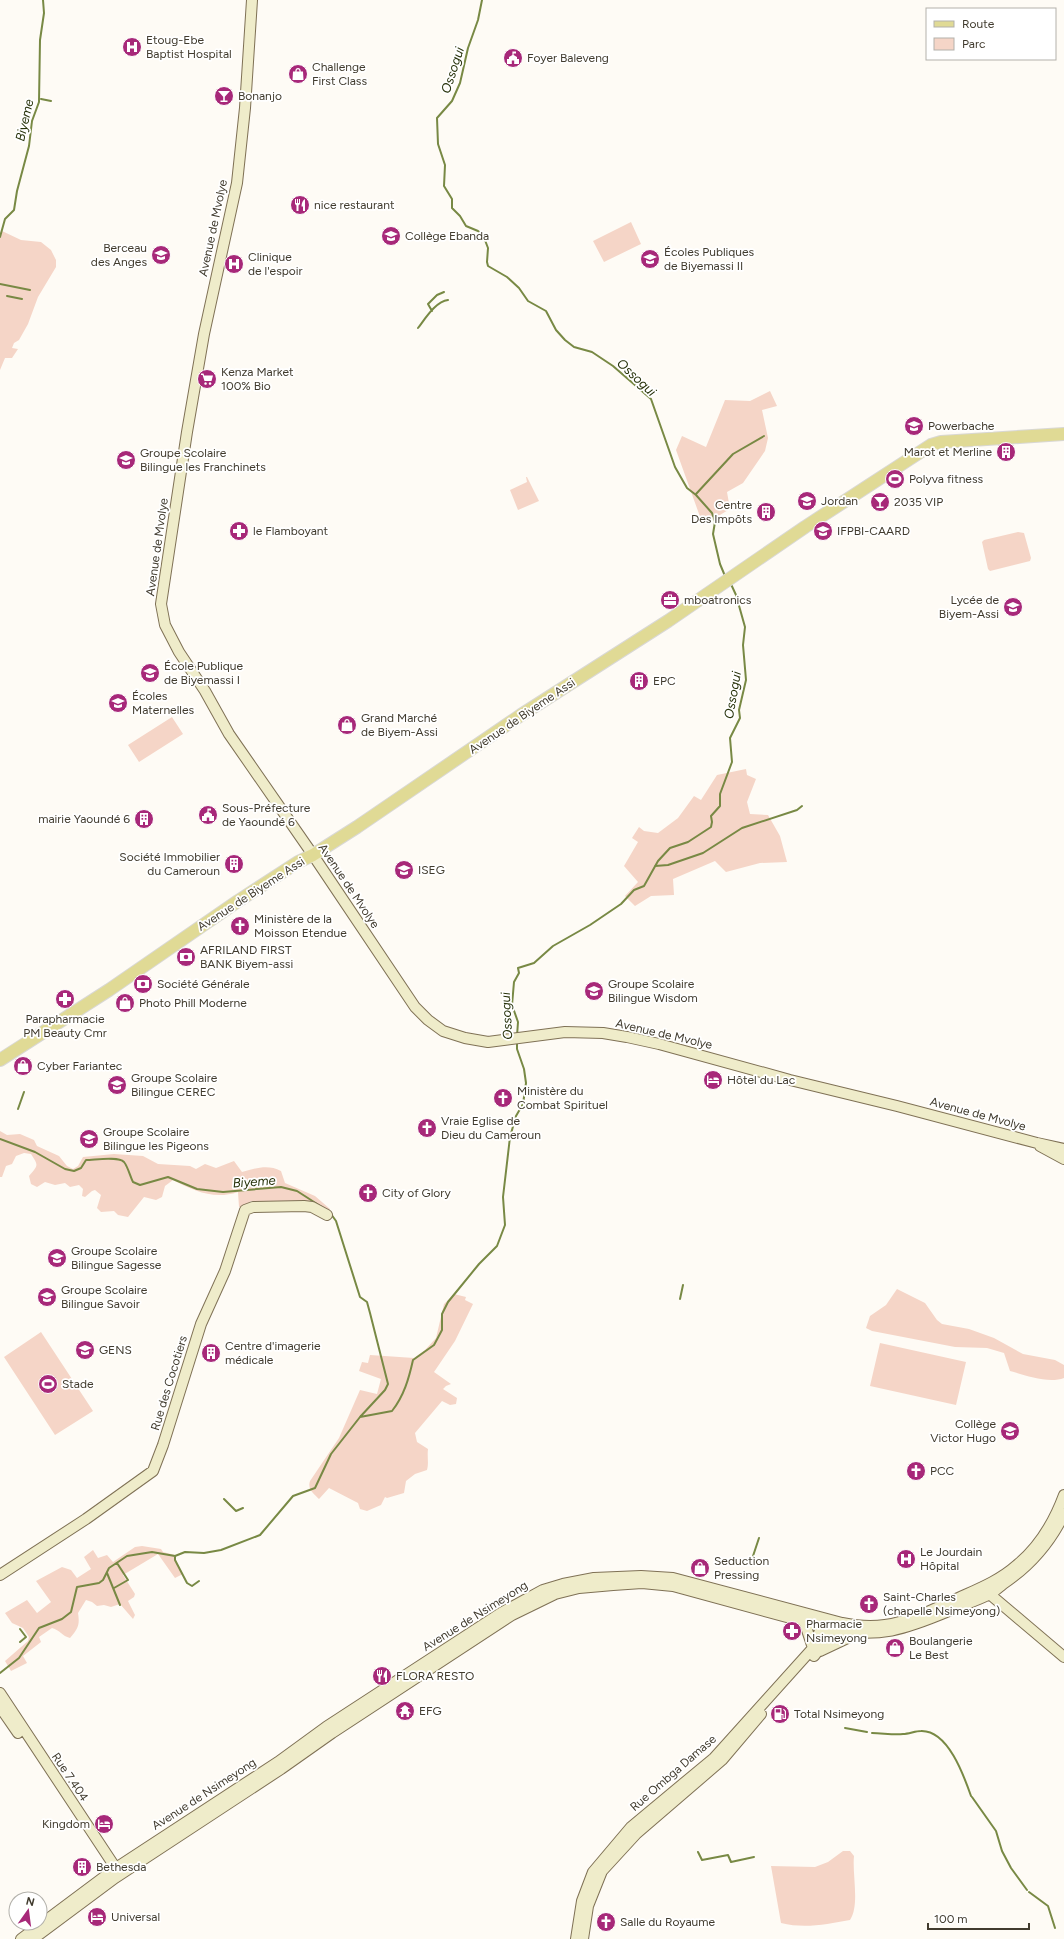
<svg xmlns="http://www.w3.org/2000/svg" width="1064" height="1939" font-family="Figtree,sans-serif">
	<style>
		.green { fill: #f5d5c7 }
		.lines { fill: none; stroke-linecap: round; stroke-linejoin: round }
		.stream { stroke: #788944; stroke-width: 2 }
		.secondary-casing { stroke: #7f7155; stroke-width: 12 }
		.primary-casing { stroke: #d9d8d5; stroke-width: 14 }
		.secondary { stroke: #efecca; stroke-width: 10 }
		.primary { stroke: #e0da95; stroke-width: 12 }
		.labels { text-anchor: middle; stroke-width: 3.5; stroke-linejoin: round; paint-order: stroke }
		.poi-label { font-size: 12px; fill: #413b2e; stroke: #fff; text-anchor: start }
		.street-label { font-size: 12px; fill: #413b2e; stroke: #fff }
		.water-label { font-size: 13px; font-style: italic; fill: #27320a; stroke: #fff }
	</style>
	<rect width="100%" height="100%" fill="#fefbf5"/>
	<path class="green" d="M631 222 641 244 604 262 593 241Z
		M2 231 21 240 41 242 51 250 56 260V267L38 297 28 324 19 340 14 343 12 348 18 349 12 358H5L0 370V233Z
		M770 391 777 406 762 410 768 438 765 451 743 483 727 492 730 509 703 525 676 450 682 436 706 447 725 400 750 401Z
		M526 477H527L539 501 518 510 510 490 527 482Z
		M1018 532 1024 533 1031 558 1030 561 990 571 988 569 982 542 984 540Z
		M172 717 183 734 139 762 128 745Z
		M746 769 747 775 756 779 747 802 750 814 768 815 780 836 787 862 760 863 726 872 715 861 673 879 674 895 651 896 635 906 625 896 638 882 624 866 638 842 632 838 639 827 644 831 658 833 678 818 694 796 701 800 717 775Z
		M0 1131 7 1135 20 1134 34 1140 37 1146 59 1156 67 1166 73 1169 78 1166 83 1157 114 1154 143 1156 158 1164 190 1166 196 1169 205 1164 216 1168 234 1161 242 1172C256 1168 268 1164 281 1171L285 1183 315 1196 330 1209 328 1211 251 1201 244 1207H239L238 1192C214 1200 194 1191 173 1180L165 1186 162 1197 156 1200 144 1197 128 1217 118 1215 114 1211 101 1212 97 1208 101 1195 95 1190 92 1191 85 1197 82 1196 83 1189 79 1185 70 1187 65 1183 55 1185 45 1182 37 1187 31 1184 29 1176C38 1165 39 1166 31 1154L24 1153 16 1156 12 1164 6 1166 2 1177H0Z
		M897 1289 925 1303 937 1320 942 1324 969 1329 994 1338 1023 1354 1055 1360 1064 1365V1378C1048 1384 1025 1375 1010 1371L1004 1353 987 1348 955 1347 872 1331 866 1328 870 1316 886 1305Z
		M454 1294 466 1297 465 1300 473 1304 455 1341 434 1372 451 1384 446 1386 443 1389 457 1398 456 1404 450 1405 442 1401 415 1433 417 1442 428 1449C427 1457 429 1463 427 1470L415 1474 406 1481 404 1493 387 1498 385 1497 381 1505 367 1511 360 1509 358 1503 329 1488 319 1499C314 1494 307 1489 310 1481L339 1438 360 1390 377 1394 381 1379 359 1371 362 1362 368 1363 370 1355 414 1358 425 1350 436 1338 444 1304Z
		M41 1332 93 1411 55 1435 4 1357Z
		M880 1343 966 1362 956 1405 870 1386Z
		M142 1546 161 1549 163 1552 175 1555V1560L183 1574 175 1578 158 1554 123 1575 135 1594 134 1597 128 1601 135 1615 133 1619 120 1604 111 1607 104 1605 97 1606 92 1602 86 1600 78 1613C80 1625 78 1629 70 1638 62 1636 60 1630 52 1628L39 1637 41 1642 23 1656 27 1663 11 1671 5 1661 28 1641 29 1637 23 1628 12 1623 5 1613 27 1600 37 1613 51 1602 36 1581 62 1567 71 1570 77 1578 91 1569 84 1557 93 1550 98 1558 107 1555 113 1562 135 1547Z
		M843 1851H850L854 1856C852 1874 860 1905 850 1920 827 1924 805 1929 781 1923L771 1866 815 1867 828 1862Z"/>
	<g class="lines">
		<path class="stream" d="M482 0 478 20 468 48 460 83 452 101 437 118 438 144 445 165 444 186 452 199V208L460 216 466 226 478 231 483 235 488 248 487 262 488 266 507 277 519 288 528 301 546 311 556 330 565 340 574 347 592 352 613 366 651 399 675 467 687 488 696 495 712 513 715 522 713 534 720 564 725 576
			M41 99 51 101
			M0 237 5 219 14 210 17 191 29 146 32 121 39 102 40 40 44 13 43 0
			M0 284 30 290
			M7 296 22 299
			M432 311 428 304 437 295 444 292
			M418 328C425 319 436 301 448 300
			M696 494 733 454 764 436
			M655 866 668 865 703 853 742 828 797 810 802 806
			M517 1036 518 1022 512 1005 514 982 519 973 518 968 534 963 553 946 590 925 621 904 634 890 644 886 658 861 670 848 688 842 711 827 712 822 711 816 720 806V794L732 762 730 738 740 718 739 710 746 680 743 645 745 627 736 595 730 582
			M18 1109 24 1092
			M0 1139 35 1152 65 1169 74 1171 81 1168 86 1160C95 1160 118 1156 124 1162 128 1167 130 1176 133 1182L140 1185 168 1177 197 1189 223 1192 281 1187 297 1191 328 1211
			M680 1299 683 1285
			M360 1417 392 1411C404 1396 409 1378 413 1360L434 1345 442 1330V1314L448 1302 479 1264 497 1246 505 1225 503 1197 510 1137 516 1116 523 1104 526 1083 524 1069 517 1049V1042
			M224 1499 236 1511 243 1508
			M175 1556V1560L187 1583 192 1586 199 1581
			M751 1562 759 1538
			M117 1563 128 1580
			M107 1573 120 1605
			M114 1588 128 1580
			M20 1629 26 1637 20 1642
			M0 1673 19 1658 39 1628 62 1619 71 1612 77 1587 99 1583 103 1580 109 1568 127 1556 152 1552 175 1556 185 1552 204 1553 221 1550 260 1535 293 1496 315 1488 331 1454 360 1417 385 1390 388 1384 370 1313 367 1302 360 1297 336 1221 331 1214
			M845 1728 867 1732
			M872 1733C882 1733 893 1735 903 1734 909 1734 915 1731 921 1731 948 1730 964 1776 971 1796
			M972 1797 996 1831 1002 1851 1011 1868 1027 1890
			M698 1852 702 1860 728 1855 731 1862 754 1857
			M1029 1892 1048 1906 1055 1928"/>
		<defs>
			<path id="secondary" d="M252 0 245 108 237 183 204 334 187 432 161 604 165 625 179 652 205 691 229 734 313 855 415 1007 428 1020 443 1031 465 1038 488 1042 565 1032 603 1033 627 1037 659 1044 790 1080 897 1106 1037 1143 1064 1149
				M1040 1146 1064 1159
				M0 1575 86 1519 153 1471 163 1445 201 1324 225 1271 245 1210 253 1207 304 1206 312 1207 327 1215
				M986 1591 1064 1657
				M804 1621 813 1648
				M820 1651 856 1634
				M814 1656 827 1639 833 1624
				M0 1693 119 1873
				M0 1707 18 1733
				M21 1939 116 1868 278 1762 326 1727 501 1613 543 1590 563 1584 594 1578 641 1576 673 1578 842 1623C857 1626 871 1627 885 1625 909 1622 934 1609 956 1599 978 1589 999 1581 1017 1565 1039 1547 1054 1522 1064 1495
				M33 1939 115 1878 281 1769 332 1733 512 1615 555 1594 579 1588 613 1585 642 1583 673 1586 831 1629C878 1639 906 1629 949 1611 962 1605 976 1601 988 1595 994 1592 998 1588 1003 1584 1030 1566 1050 1543 1064 1514
				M576 1939 582 1901 593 1872 631 1827 714 1758 813 1648 824 1621
				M583 1939 588 1906 602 1871 636 1834 722 1760 761 1714"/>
			<path id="primary" d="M0 1060 109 990 238 901 298 862 313 855 357 827 521 715 668 621 805 527 931 445 941 442 1064 434"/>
		</defs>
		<use href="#secondary" class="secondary-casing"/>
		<use href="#primary" class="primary-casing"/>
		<use href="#secondary" class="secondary"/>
		<use href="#primary" class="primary"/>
	</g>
	<defs>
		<symbol id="hospital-disc" viewBox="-11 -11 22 22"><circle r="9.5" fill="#a72879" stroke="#fff"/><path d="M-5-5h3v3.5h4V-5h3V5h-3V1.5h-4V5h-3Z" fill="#fff"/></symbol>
		<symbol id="civic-disc" viewBox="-11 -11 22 22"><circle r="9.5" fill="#a72879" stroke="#fff"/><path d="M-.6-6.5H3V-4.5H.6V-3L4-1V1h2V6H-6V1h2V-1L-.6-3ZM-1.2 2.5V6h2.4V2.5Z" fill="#fff"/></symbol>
		<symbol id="shop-disc" viewBox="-11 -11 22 22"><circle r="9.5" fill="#a72879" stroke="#fff"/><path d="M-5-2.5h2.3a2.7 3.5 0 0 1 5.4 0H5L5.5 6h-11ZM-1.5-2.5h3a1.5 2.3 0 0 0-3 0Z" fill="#fff"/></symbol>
		<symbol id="bar-disc" viewBox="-11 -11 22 22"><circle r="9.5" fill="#a72879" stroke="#fff"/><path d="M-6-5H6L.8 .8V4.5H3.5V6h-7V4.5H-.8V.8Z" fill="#fff"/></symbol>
		<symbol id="restaurant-disc" viewBox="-11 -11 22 22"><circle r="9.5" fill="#a72879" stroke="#fff"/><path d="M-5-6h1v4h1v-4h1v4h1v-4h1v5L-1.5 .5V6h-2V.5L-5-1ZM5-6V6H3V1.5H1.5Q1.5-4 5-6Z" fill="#fff"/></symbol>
		<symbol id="school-disc" viewBox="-11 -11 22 22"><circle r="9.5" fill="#a72879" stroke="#fff"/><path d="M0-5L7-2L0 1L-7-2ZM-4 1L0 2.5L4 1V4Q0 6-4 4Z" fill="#fff"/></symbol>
		<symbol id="supermarket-disc" viewBox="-11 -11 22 22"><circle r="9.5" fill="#a72879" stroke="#fff"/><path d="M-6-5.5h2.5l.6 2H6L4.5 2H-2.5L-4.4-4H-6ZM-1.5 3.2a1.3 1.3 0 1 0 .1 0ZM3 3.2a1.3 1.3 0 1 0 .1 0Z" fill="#fff"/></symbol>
		<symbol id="university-disc" viewBox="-11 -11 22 22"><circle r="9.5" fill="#a72879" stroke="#fff"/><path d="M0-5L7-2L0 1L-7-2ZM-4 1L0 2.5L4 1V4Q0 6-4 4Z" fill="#fff"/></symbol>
		<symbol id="building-disc" viewBox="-11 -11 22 22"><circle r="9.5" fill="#a72879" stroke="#fff"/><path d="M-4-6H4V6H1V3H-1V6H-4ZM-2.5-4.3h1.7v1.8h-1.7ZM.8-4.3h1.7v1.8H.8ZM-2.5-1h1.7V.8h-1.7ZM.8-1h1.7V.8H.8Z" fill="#fff"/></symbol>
		<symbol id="stadium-disc" viewBox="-11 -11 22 22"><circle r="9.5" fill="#a72879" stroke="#fff"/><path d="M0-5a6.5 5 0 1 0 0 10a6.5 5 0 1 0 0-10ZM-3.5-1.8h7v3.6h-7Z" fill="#fff"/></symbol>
		<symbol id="pharmacy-disc" viewBox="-11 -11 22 22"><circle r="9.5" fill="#a72879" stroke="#fff"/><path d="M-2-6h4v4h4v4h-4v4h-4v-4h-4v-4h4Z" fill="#fff"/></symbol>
		<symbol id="office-disc" viewBox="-11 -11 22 22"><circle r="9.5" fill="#a72879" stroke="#fff"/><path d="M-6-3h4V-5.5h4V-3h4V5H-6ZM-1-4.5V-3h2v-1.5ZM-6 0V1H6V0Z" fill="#fff"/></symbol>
		<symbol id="church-disc" viewBox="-11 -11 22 22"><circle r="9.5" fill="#a72879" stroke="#fff"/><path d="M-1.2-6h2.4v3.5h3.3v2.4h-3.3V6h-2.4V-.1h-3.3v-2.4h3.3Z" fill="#fff"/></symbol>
		<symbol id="bank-disc" viewBox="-11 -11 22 22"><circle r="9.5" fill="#a72879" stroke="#fff"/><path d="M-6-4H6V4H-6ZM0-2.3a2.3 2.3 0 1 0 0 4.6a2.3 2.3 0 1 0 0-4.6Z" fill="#fff"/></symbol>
		<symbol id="hotel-disc" viewBox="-11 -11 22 22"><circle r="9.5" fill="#a72879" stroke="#fff"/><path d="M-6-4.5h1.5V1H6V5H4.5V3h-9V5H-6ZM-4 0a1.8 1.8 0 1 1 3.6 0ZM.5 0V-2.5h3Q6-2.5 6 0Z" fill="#fff"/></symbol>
		<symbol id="temple-disc" viewBox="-11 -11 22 22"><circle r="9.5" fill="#a72879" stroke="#fff"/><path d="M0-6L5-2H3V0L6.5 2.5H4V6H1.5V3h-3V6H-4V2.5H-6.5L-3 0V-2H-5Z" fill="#fff"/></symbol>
		<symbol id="fuel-disc" viewBox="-11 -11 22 22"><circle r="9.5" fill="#a72879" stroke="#fff"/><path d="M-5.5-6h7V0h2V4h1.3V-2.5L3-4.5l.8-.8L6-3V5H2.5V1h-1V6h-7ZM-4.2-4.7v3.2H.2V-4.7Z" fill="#fff"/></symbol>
	</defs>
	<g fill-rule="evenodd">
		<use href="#hospital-disc" x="121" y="36" width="22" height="22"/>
		<use href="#civic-disc" x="502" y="47" width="22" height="22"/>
		<use href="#shop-disc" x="287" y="63" width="22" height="22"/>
		<use href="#bar-disc" x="213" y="85" width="22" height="22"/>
		<use href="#restaurant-disc" x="289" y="194" width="22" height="22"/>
		<use href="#school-disc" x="380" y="225" width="22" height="22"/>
		<use href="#school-disc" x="150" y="244" width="22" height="22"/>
		<use href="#school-disc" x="639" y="248" width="22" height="22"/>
		<use href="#hospital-disc" x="223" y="253" width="22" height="22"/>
		<use href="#supermarket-disc" x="196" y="368" width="22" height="22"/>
		<use href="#university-disc" x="903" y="415" width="22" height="22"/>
		<use href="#building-disc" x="995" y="441" width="22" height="22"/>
		<use href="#school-disc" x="115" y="449" width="22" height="22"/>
		<use href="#stadium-disc" x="884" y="468" width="22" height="22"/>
		<use href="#school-disc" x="796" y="490" width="22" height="22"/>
		<use href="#bar-disc" x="869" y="491" width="22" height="22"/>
		<use href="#building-disc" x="755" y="501" width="22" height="22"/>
		<use href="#pharmacy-disc" x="228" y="520" width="22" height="22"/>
		<use href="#university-disc" x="812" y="520" width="22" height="22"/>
		<use href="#office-disc" x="659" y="589" width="22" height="22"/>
		<use href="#school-disc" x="1002" y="596" width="22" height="22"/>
		<use href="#school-disc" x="139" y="662" width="22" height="22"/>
		<use href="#building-disc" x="628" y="670" width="22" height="22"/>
		<use href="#school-disc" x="107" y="692" width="22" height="22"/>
		<use href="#shop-disc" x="336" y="714" width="22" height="22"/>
		<use href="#civic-disc" x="197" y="804" width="22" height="22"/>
		<use href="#building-disc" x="133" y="808" width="22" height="22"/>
		<use href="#building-disc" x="223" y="853" width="22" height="22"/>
		<use href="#school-disc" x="393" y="859" width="22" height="22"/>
		<use href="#church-disc" x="229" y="915" width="22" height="22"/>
		<use href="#bank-disc" x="175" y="946" width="22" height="22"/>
		<use href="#bank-disc" x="132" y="973" width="22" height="22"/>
		<use href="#school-disc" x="583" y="980" width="22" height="22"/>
		<use href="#pharmacy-disc" x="54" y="988" width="22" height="22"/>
		<use href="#shop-disc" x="114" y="992" width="22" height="22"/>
		<use href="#shop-disc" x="12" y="1055" width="22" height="22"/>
		<use href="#hotel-disc" x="702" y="1069" width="22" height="22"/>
		<use href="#school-disc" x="106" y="1074" width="22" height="22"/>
		<use href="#church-disc" x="492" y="1087" width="22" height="22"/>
		<use href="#church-disc" x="416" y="1117" width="22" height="22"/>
		<use href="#school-disc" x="78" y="1128" width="22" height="22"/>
		<use href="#church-disc" x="357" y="1182" width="22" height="22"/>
		<use href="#school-disc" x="46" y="1247" width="22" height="22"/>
		<use href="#school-disc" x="36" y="1286" width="22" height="22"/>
		<use href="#school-disc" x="74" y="1339" width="22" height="22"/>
		<use href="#building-disc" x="200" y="1342" width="22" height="22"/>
		<use href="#stadium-disc" x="37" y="1373" width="22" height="22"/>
		<use href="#school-disc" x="999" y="1420" width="22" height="22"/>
		<use href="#church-disc" x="905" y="1460" width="22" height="22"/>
		<use href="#hospital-disc" x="895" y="1548" width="22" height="22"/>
		<use href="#shop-disc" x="689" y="1557" width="22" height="22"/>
		<use href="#church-disc" x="858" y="1593" width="22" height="22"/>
		<use href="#pharmacy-disc" x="781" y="1620" width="22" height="22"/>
		<use href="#shop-disc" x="884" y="1637" width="22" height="22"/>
		<use href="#restaurant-disc" x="371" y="1665" width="22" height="22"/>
		<use href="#temple-disc" x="394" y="1700" width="22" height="22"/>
		<use href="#fuel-disc" x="769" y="1703" width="22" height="22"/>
		<use href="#hotel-disc" x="93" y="1813" width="22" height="22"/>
		<use href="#building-disc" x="71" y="1856" width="22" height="22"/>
		<use href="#hotel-disc" x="86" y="1906" width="22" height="22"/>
		<use href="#church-disc" x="595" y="1911" width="22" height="22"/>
	</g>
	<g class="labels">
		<g class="poi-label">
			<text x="146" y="44">Etoug-Ebe<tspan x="146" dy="14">Baptist Hospital</tspan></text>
			<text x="527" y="62">Foyer Baleveng</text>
			<text x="312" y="71">Challenge<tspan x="312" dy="14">First Class</tspan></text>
			<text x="238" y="100">Bonanjo</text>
			<text x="314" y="209">nice restaurant</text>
			<text x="405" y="240">Collège Ebanda</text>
			<text x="147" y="252" text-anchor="end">Berceau<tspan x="147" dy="14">des Anges</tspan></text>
			<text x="664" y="256">Écoles Publiques<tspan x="664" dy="14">de Biyemassi II</tspan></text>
			<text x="248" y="261">Clinique<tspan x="248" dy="14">de l'espoir</tspan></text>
			<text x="221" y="376">Kenza Market<tspan x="221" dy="14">100% Bio</tspan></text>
			<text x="928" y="430">Powerbache</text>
			<text x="992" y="456" text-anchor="end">Marot et Merline</text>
			<text x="140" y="457">Groupe Scolaire<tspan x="140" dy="14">Bilingue les Franchinets</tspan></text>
			<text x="909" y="483">Polyva fitness</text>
			<text x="821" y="505">Jordan</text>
			<text x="894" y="506">2035 VIP</text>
			<text x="752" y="509" text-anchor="end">Centre<tspan x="752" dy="14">Des Impôts</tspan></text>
			<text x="253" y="535">le Flamboyant</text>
			<text x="837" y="535">IFPBI-CAARD</text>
			<text x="684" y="604">mboatronics</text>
			<text x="999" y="604" text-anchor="end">Lycée de<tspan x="999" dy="14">Biyem-Assi</tspan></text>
			<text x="164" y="670">École Publique<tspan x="164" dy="14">de Biyemassi I</tspan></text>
			<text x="653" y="685">EPC</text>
			<text x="132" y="700">Écoles<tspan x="132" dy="14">Maternelles</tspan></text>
			<text x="361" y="722">Grand Marché<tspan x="361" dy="14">de Biyem-Assi</tspan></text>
			<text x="222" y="812">Sous-Préfecture<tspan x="222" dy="14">de Yaoundé 6</tspan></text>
			<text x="130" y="823" text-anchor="end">mairie Yaoundé 6</text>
			<text x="220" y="861" text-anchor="end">Société Immobilier<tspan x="220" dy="14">du Cameroun</tspan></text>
			<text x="418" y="874">ISEG</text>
			<text x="254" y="923">Ministère de la<tspan x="254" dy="14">Moisson Etendue</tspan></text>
			<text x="200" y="954">AFRILAND FIRST<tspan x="200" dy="14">BANK Biyem-assi</tspan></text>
			<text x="157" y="988">Société Générale</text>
			<text x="608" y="988">Groupe Scolaire<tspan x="608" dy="14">Bilingue Wisdom</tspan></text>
			<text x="139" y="1007">Photo Phill Moderne</text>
			<text x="65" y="1023" text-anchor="middle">Parapharmacie<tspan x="65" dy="14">PM Beauty Cmr</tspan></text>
			<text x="37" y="1070">Cyber Fariantec</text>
			<text x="131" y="1082">Groupe Scolaire<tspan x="131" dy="14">Bilingue CEREC</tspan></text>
			<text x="727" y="1084">Hôtel du Lac</text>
			<text x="517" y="1095">Ministère du<tspan x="517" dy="14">Combat Spirituel</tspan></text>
			<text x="441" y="1125">Vraie Eglise de<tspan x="441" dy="14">Dieu du Cameroun</tspan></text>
			<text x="103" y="1136">Groupe Scolaire<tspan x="103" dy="14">Bilingue les Pigeons</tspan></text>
			<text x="382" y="1197">City of Glory</text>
			<text x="71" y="1255">Groupe Scolaire<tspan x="71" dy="14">Bilingue Sagesse</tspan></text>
			<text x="61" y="1294">Groupe Scolaire<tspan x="61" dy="14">Bilingue Savoir</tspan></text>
			<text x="225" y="1350">Centre d'imagerie<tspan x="225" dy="14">médicale</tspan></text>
			<text x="99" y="1354">GENS</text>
			<text x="62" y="1388">Stade</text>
			<text x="996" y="1428" text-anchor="end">Collège<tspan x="996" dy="14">Victor Hugo</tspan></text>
			<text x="930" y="1475">PCC</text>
			<text x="920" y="1556">Le Jourdain<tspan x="920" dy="14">Hôpital</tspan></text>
			<text x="714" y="1565">Seduction<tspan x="714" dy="14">Pressing</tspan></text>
			<text x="883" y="1601">Saint-Charles<tspan x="883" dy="14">(chapelle Nsimeyong)</tspan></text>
			<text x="806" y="1628">Pharmacie<tspan x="806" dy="14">Nsimeyong</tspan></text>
			<text x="909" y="1645">Boulangerie<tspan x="909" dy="14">Le Best</tspan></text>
			<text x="396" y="1680">FLORA RESTO</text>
			<text x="419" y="1715">EFG</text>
			<text x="794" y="1718">Total Nsimeyong</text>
			<text x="90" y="1828" text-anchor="end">Kingdom</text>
			<text x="96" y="1871">Bethesda</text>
			<text x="111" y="1921">Universal</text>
			<text x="620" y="1926">Salle du Royaume</text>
		</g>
		<g class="street-label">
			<text transform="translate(213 228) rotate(-78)" y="4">Avenue de Mvolye</text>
			<text transform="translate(157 547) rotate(-82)" y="4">Avenue de Mvolye</text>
			<text transform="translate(522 716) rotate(-34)" y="4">Avenue de Biyeme Assi</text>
			<text transform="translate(349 886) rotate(56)" y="4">Avenue de Mvolye</text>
			<text transform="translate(251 894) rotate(-33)" y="4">Avenue de Biyeme Assi</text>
			<text transform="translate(664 1034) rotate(13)" y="4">Avenue de Mvolye</text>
			<text transform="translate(978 1114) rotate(15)" y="4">Avenue de Mvolye</text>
			<text transform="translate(169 1383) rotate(-73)" y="4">Rue des Cocotiers</text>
			<text transform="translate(475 1616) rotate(-32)" y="4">Avenue de Nsimeyong</text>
			<text transform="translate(673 1773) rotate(-41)" y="4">Rue Ombga Damase</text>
			<text transform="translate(70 1777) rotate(56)" y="4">Rue 7.404</text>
			<text transform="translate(204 1794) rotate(-33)" y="4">Avenue de Nsimeyong</text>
		</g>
		<g class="water-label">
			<text transform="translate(452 70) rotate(-72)" y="5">Ossogui</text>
			<text transform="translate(24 120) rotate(-77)" y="5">Biyeme</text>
			<text transform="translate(637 377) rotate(43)" y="5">Ossogui</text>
			<text transform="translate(732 695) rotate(-80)" y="5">Ossogui</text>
			<text transform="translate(506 1016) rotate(-93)" y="5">Ossogui</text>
			<text transform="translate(254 1181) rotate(-4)" y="5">Biyeme</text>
		</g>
	</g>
	<rect x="926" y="8" width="130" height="52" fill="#ffffff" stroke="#b3b1ab"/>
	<rect x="934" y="21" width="20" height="6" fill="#e0da95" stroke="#b3b1ab"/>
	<text x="962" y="28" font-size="12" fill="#413b2e">Route</text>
	<rect x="934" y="38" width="20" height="12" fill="#f5d5c7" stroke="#b3b1ab"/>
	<text x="962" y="48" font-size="12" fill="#413b2e">Parc</text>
	<g transform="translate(28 1911) rotate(14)"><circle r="19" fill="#ffffff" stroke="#b3b1ab"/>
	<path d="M0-3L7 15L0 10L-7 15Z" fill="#a72879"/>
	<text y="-6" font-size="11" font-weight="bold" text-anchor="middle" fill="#413b2e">N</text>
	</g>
	<path d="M928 1923v6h101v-6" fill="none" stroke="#413b2e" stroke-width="2"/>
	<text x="934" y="1923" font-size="12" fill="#413b2e" stroke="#ffffff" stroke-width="3" paint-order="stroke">100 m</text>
</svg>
